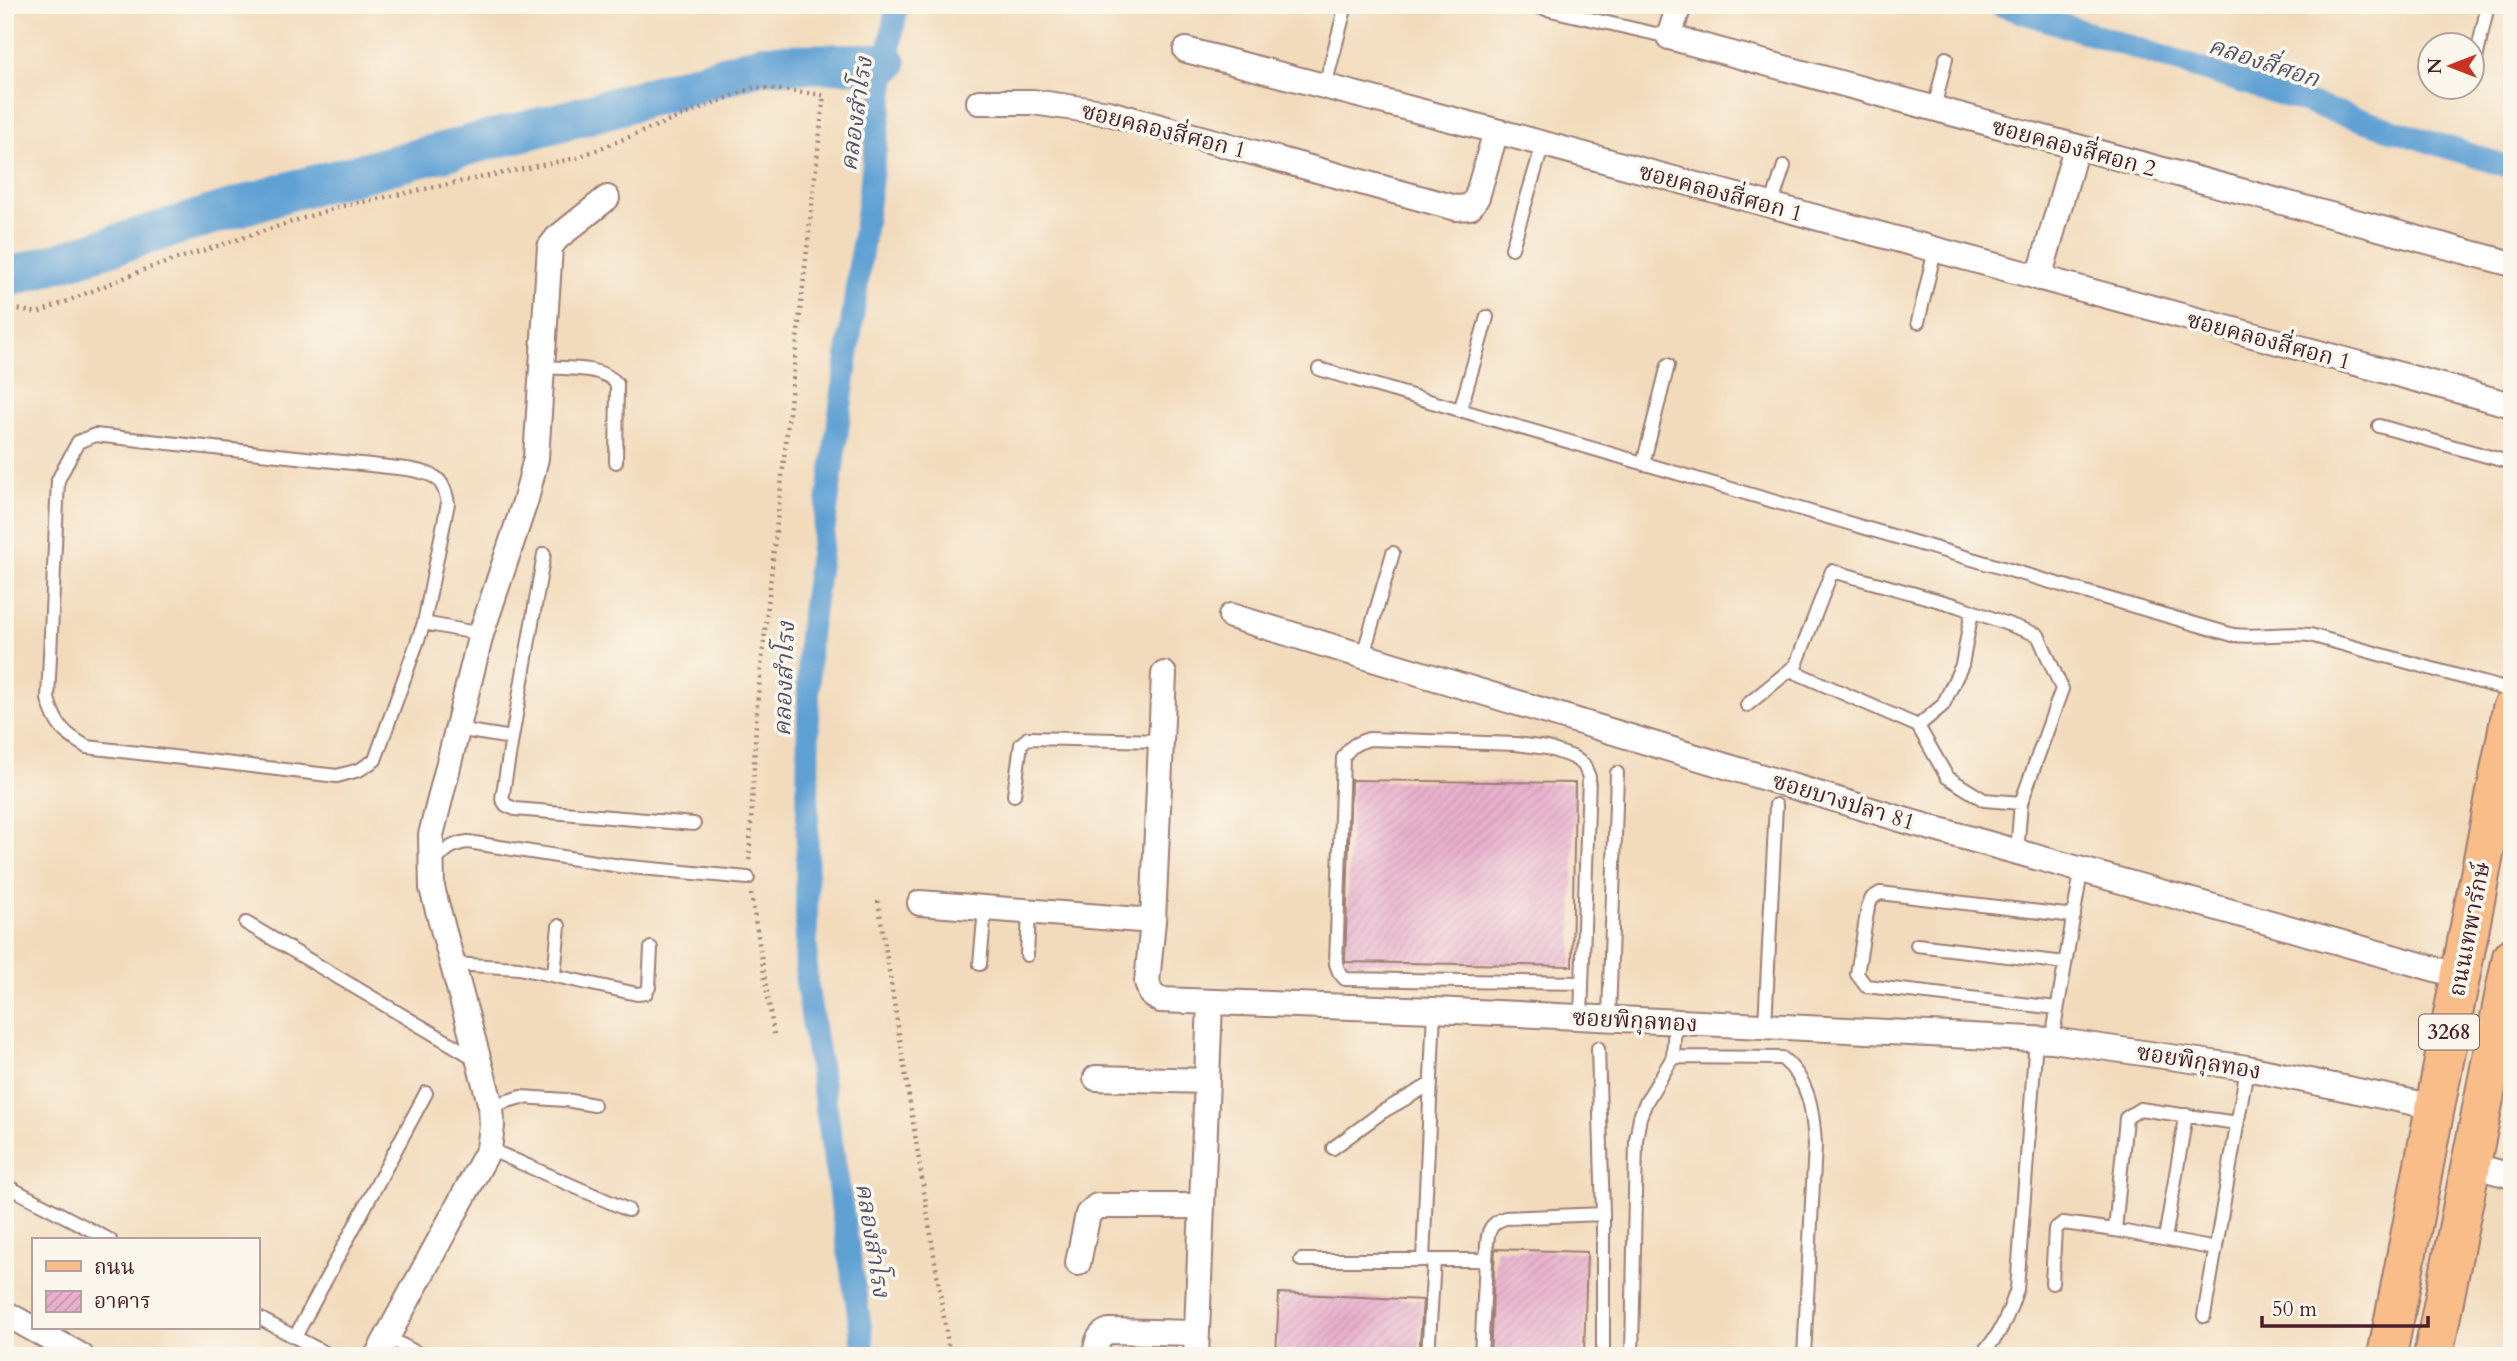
<svg xmlns="http://www.w3.org/2000/svg" width="2517" height="1361" font-family="Cardo,'Noto Serif Thai',serif">
	<style>
		.lines { fill: none; stroke-linecap: round; stroke-linejoin: round }
		.canal { stroke: #61a1d4; stroke-width: 23 }
		.river { stroke: #61a1d4; stroke-width: 40 }
		.building { fill: url(#building-hatch) }
		.service-casing { stroke: #9e7d74; stroke-width: 16 }
		.minor-casing { stroke: #9e7d74; stroke-width: 28 }
		.primary-casing { stroke: #9e7d74; stroke-width: 42 }
		.path { stroke: #9e7d74; stroke-width: 4.5; stroke-dasharray: 2 5; stroke-linecap: butt }
		.service { stroke: #fff; stroke-width: 12 }
		.minor { stroke: #fff; stroke-width: 24 }
		.primary { stroke: #f8bd89; stroke-width: 38 }
		.labels { text-anchor: middle; stroke-width: 7; stroke-linejoin: round; paint-order: stroke }
		.shield { fill: #fbf7ec; stroke: #7f6065; stroke-width: 2 }
		.shield-label { font-size: 21px; font-weight: bold; fill: #4a1f2b }
		.street-label { font-size: 23px; fill: #4a1f2b; stroke: #fbf7ec }
		.water-label { font-size: 24px; font-style: italic; fill: #53536f; stroke: #fbf7ec }
	</style>
	<defs>
		<pattern id="building-hatch" width="6" height="6" patternUnits="userSpaceOnUse" patternTransform="scale(1.75)"><rect width="6" height="6" fill="#e8b0cc"/><path d="M-1 1l2-2M0 6l6-6M5 7l2-2" fill="none" stroke="#c897af"/></pattern>
	</defs>
	<rect width="100%" height="100%" fill="#fbf7ec"/>
	<filter id="ink" filterUnits="userSpaceOnUse"><feTurbulence type="fractalNoise" baseFrequency=".0143" numOctaves="2"/><feDisplacementMap in="SourceGraphic" scale="14" xChannelSelector="R" yChannelSelector="G"/><feConvolveMatrix kernelMatrix="1 2 1 2 8 2 1 2 1" color-interpolation-filters="sRGB"/></filter>
	<filter id="wash" filterUnits="userSpaceOnUse"><feTurbulence type="fractalNoise" baseFrequency=".00686" numOctaves="4" result="noise"/><feDisplacementMap in="SourceGraphic" scale="28" xChannelSelector="R" yChannelSelector="G"/><feGaussianBlur stdDeviation="1.57" result="paint"/><feColorMatrix in="noise" values="0 0 0 0 0 0 0 0 0 0 0 0 0 0 0 0 0 1.4 0 .05"/><feComposite in="paint" operator="in"/></filter>
	<g filter="url(#wash)">
		<rect width="100%" height="100%" fill="#f2dbbc"/>
		<g class="lines">
			<path class="canal" d="M2000 5 2512 168
				M865 1356 806 979 809 640 887 63 897 5"/>
			<path class="river" d="M5 274 13 276 290 191 575 118 763 64 887 63"/>
		</g>
		<g id="blocks">
			<path class="building" d="M1351 780 1575 783 1572 966 1345 962Z
				M1495 1249 1587 1252 1584 1356H1490Z
				M1279 1293 1423 1300 1419 1356H1276Z"/>
		</g>
	</g>
	<g filter="url(#ink)">
		<use href="#blocks" fill-opacity="0" stroke="#9e7d74" stroke-width="2"/>
		<g class="lines">
			<defs>
				<path id="service" d="M1533 6 1669 37
					M2472 77 2488 5
					M1325 86 1346 5
					M1934 109 1946 58
					M1771 206 1784 166
					M1512 248 1543 144
					M1918 322 1935 250
					M541 367C565 369 602 365 617 384L616 462
					M1319 369 2233 635C2259 638 2284 632 2310 635L2512 691
					M1460 411 1487 317
					M2379 426 2512 463
					M1643 464 1668 365
					M424 623 375 760 359 770 337 776 87 747C63 733 56 726 48 699L58 480 78 442 95 435 407 469C433 474 443 475 448 503L424 623 481 634
					M1363 655 1393 553
					M1790 670 1918 726 1947 777 1984 800 2021 803
					M1747 705 1796 665 1832 571 1958 606 2038 635 2062 689 2021 803 2017 852
					M1918 726 1943 705 1962 665 1972 611
					M456 729 512 738 544 554
					M512 738 502 799 506 805 515 809 694 824
					M1014 795 1021 744 1028 738 1161 741
					M433 864C444 851 451 844 468 842L620 866 748 878
					M246 923 478 1060
					M1917 945 2065 963
					M1027 955 1029 912
					M454 964 519 968 637 994 646 993 649 987 651 948
					M980 964 985 908
					M554 974 559 926
					M2057 1008 1866 986 1857 974 1868 907 1872 898 1880 893 2074 916
					M1434 1010 1423 1260H1486L1481 1356
					M1581 1017 1589 777 1584 765 1573 757 1547 748 1516 744 1369 739C1356 743 1350 746 1343 758L1336 964 1339 972 1345 979 1582 983
					M1609 1018 1617 773
					M1765 1026 1776 805
					M2052 1040 2079 884
					M1598 1048 1603 1214V1356
					M1673 1057 1782 1058C1810 1081 1813 1111 1815 1145L1804 1356
					M491 1106 521 1097 566 1100 594 1105
					M1333 1148 1382 1112 1431 1084
					M489 1149 628 1210
					M5 1185 110 1240
					M2165 1239 2186 1115
					M2216 1249 2115 1230 2126 1118 2140 1109 2237 1123
					M1301 1260H1423
					M1486 1260C1488 1240 1484 1225 1505 1218L1603 1214
					M2052 1283 2055 1229 2063 1223 2115 1230
					M2204 1316 2247 1068
					M257 1317 331 1356
					M295 1337 426 1093
					M387 1337 423 1356
					M1428 1356 1434 1260
					M1632 1356 1636 1140 1640 1117 1646 1102 1673 1057 1675 1022
					M1978 1356C2000 1339 2008 1315 2017 1289L2036 1039"/>
				<path id="minor" d="M1679 5 1669 37 2512 264
					M1186 50 1496 131
					M979 102H1033L1109 113 1456 208 1470 207 1477 197 1496 131 2512 405
					M2039 278 2076 148
					M1231 616 1907 821 2460 976
					M1164 674 1153 921 1147 982 1151 994 1160 1000 1434 1010 2052 1040 2247 1068 2435 1107
					M920 903 1153 921
					M1096 1078 1207 1081
					M2471 1165 2512 1176
					M1078 1263 1088 1214 1097 1206H1201
					M5 1313 81 1356
					M377 1356 489 1149 492 1126 491 1106 432 888 431 835 481 634 526 499 536 458 550 247 557 238 607 198
					M1095 1356C1097 1344 1097 1335 1109 1331L1196 1333
					M1196 1356 1210 1003"/>
				<path id="primary" d="M2387 1356 2512 709
					M2433 1356 2512 957"/>
			</defs>
			<use href="#service" class="service-casing"/>
			<use href="#minor" class="minor-casing"/>
			<use href="#primary" class="primary-casing"/>
			<path class="path" d="M5 307 38 313 146 269 338 207 576 158 755 87 824 95 757 704 749 864
				M751 894 774 1034
				M878 901 950 1356"/>
			<use href="#service" class="service"/>
			<use href="#minor" class="minor"/>
			<use href="#primary" class="primary"/>
		</g>
	</g>
	<g class="labels">
		<rect class="shield" x="2419" y="1014.5" width="60" height="35" rx="5"/>
		<g class="shield-label">
			<text x="2449" y="1039">3268</text>
		</g>
		<g class="street-label">
			<text transform="translate(1164 130) rotate(14)" y="8">ซอยคลองสี่ศอก 1</text>
			<text transform="translate(2074 147) rotate(15)" y="8">ซอยคลองสี่ศอก 2</text>
			<text transform="translate(1721 192) rotate(15)" y="8">ซอยคลองสี่ศอก 1</text>
			<text transform="translate(2269 340) rotate(15)" y="8">ซอยคลองสี่ศอก 1</text>
			<text transform="translate(1844 801) rotate(17)" y="8">ซอยบางปลา 81</text>
			<text transform="translate(2469 929) rotate(-79)" y="8">ถนนเทพารักษ์</text>
			<text transform="translate(1635 1020) rotate(3)" y="8">ซอยพิกุลทอง</text>
			<text transform="translate(2199 1061) rotate(9)" y="8">ซอยพิกุลทอง</text>
		</g>
		<g class="water-label">
			<text transform="translate(2264 62) rotate(18)" y="8">คลองสี่ศอก</text>
			<text transform="translate(856 114) rotate(-82)" y="8">คลองสำโรง</text>
			<text transform="translate(784 679) rotate(-88)" y="8">คลองสำโรง</text>
			<text transform="translate(873 1240) rotate(81)" y="8">คลองสำโรง</text>
		</g>
	</g>
	<rect width="2517" height="1361" fill="none" stroke="#fbf7ec" stroke-width="28"/>
	<rect x="32" y="1238" width="228" height="91" fill="#fbf7ec" stroke="#b4a19f" stroke-width="2"/>
	<rect x="46" y="1261" width="35" height="10" fill="#f8bd89" stroke="#b4a19f" stroke-width="2"/>
	<text x="94" y="1274" font-size="21" fill="#4a1f2b">ถนน</text>
	<rect x="46" y="1291" width="35" height="21" fill="url(#building-hatch)" stroke="#b4a19f" stroke-width="2"/>
	<text x="94" y="1308" font-size="21" fill="#4a1f2b">อาคาร</text>
	<g transform="translate(2451 66) rotate(270)"><circle r="33" fill="#fbf7ec" stroke="#b4a19f" stroke-width="2"/>
	<path d="M0-5L12 26L0 18L-12 26Z" fill="#c8321e"/>
	<text y="-10" font-size="19" font-weight="bold" text-anchor="middle" fill="#4a1f2b">N</text>
	</g>
	<path d="M2262 1316v10h166v-10" fill="none" stroke="#4a1f2b" stroke-width="3.5"/>
	<text x="2272" y="1316" font-size="21" fill="#4a1f2b" stroke="#fbf7ec" stroke-width="5" paint-order="stroke">50 m</text>
</svg>
